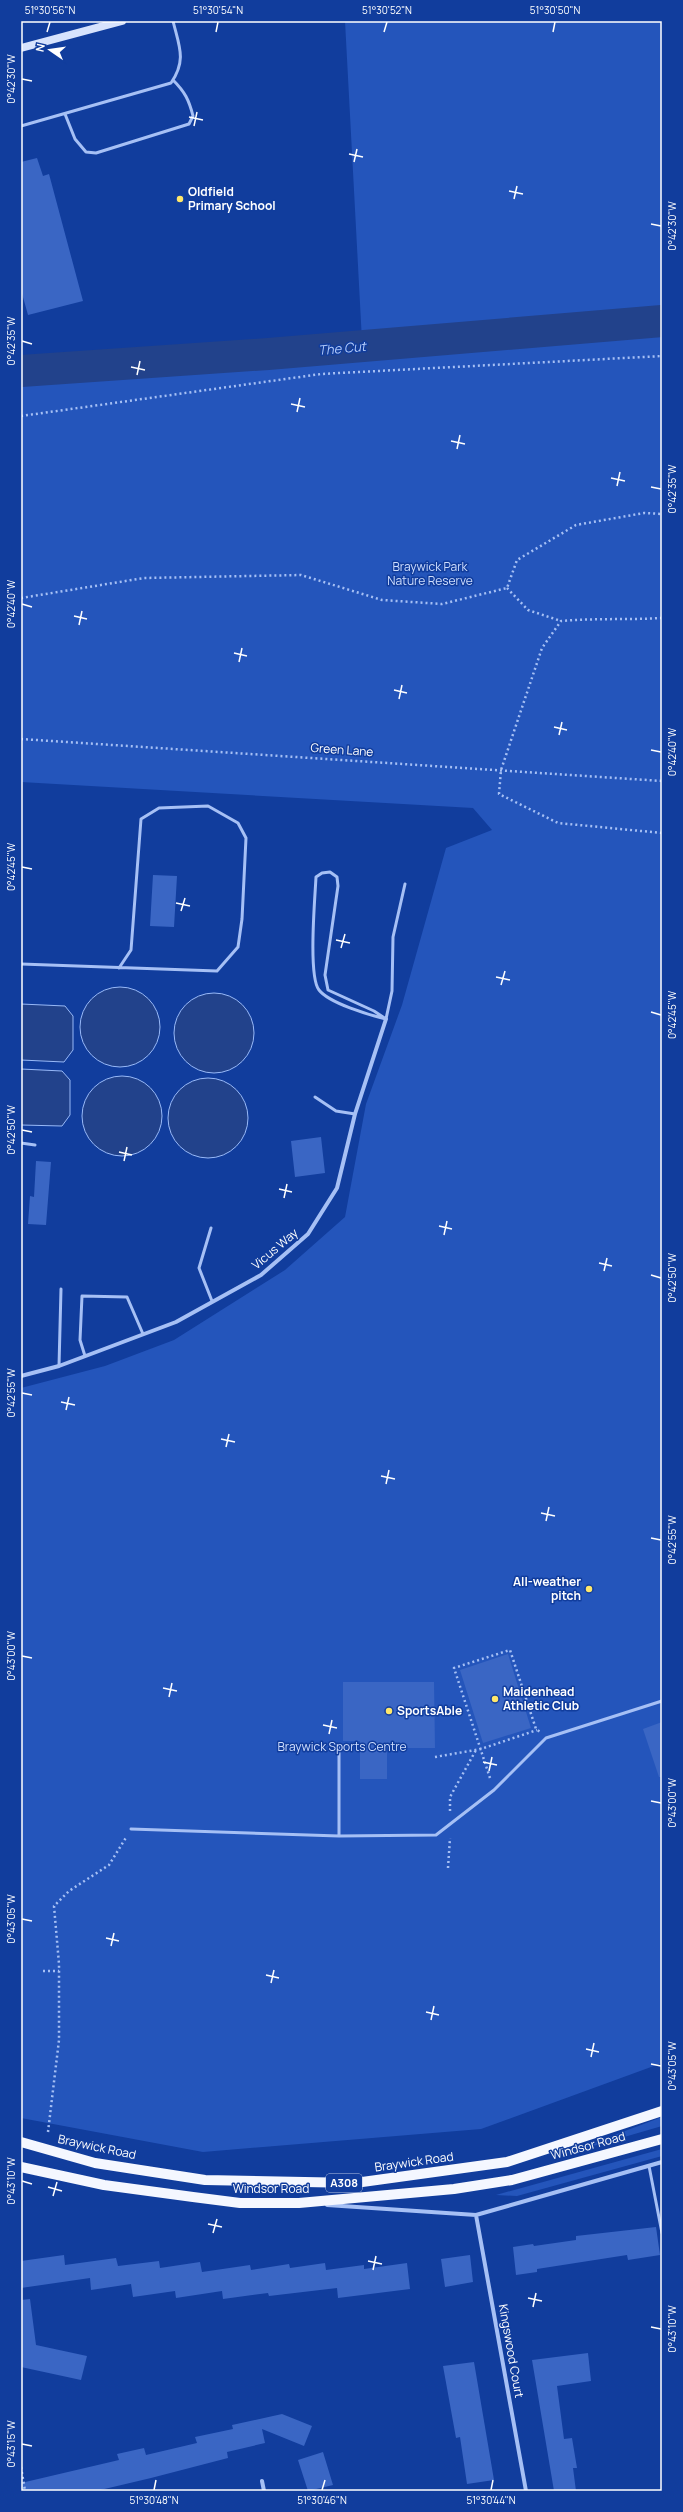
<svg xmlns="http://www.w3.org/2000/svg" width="683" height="2512" font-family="Manrope,sans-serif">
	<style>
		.green { fill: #2455bb }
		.water { fill: #22428b; stroke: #98b9f8 }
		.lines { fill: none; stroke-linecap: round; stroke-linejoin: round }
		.river { stroke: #22428b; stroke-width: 32 }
		.building { fill: #3a66c4 }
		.path { stroke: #a6c0f5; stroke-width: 2.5; stroke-dasharray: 2 3; stroke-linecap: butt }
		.service { stroke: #a6c0f5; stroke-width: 3 }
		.minor { stroke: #a6c0f5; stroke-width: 4 }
		.secondary { stroke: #d7e3fd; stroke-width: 8 }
		.primary { stroke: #f4f7ff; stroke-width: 10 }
		.ticks { fill: none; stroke: #fff; stroke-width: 1.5 }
		.poi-dot { fill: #ffe76a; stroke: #113d9d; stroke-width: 1.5 }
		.labels { text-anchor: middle; stroke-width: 3; stroke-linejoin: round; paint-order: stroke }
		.shield { fill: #113d9d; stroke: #b8c5e2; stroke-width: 1 }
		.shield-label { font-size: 11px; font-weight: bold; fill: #fff }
		.poi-label { font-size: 12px; font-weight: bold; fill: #fff; stroke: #113d9d; text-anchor: start }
		.park-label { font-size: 12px; fill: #cfdefe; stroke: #113d9d }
		.street-label { font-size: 12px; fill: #fff; stroke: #113d9d }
		.water-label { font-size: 13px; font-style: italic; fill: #b3cbfb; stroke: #113d9d }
		.neatline { fill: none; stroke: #fff; stroke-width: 1.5 }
		.ticks-label { font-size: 10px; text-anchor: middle; fill: #fff }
	</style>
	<rect width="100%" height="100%" fill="#113d9d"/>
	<path class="green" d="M345 21H662V315L362 341Z
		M662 333V2063L481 2129 203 2152 21 2118V1388L105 1366 174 1340 285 1270 345 1217 366 1104 402 1005 446 848 492 830 473 808 21 782V359Z
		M662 2117V2126L559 2156Z
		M662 2149V2156L517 2196 496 2195Z"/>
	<path class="water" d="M80 1027a40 40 0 1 1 80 0a40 40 0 1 1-80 0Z
		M174 1033a40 40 0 1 1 80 0a40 40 0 1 1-80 0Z
		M21 1004 65 1006 73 1016V1050L64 1062 21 1060Z
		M21 1069 62 1071 70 1080V1115L62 1126 21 1125Z
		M82 1116a40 40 0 1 1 80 0a40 40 0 1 1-80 0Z
		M168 1118a40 40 0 1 1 80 0a40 40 0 1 1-80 0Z"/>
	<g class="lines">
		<path class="river" d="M21 371 268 354 662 321"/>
	</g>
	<path class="building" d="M37 158 43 176 49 174 83 301 28 315 21 290V162Z
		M153 875 177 876 174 927 150 926Z
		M321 1137 325 1173 295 1177 291 1141Z
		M36 1161 51 1162 46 1225 28 1224 30 1196 34 1197Z
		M508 1654 531 1728 483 1743 460 1670Z
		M343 1682H434L435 1748H387V1779H360V1741H343Z
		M662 1722V1777H659L643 1729Z
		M656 2227 660 2255 628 2260 627 2255 537 2269V2272L516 2275 513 2247 533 2244 534 2246 576 2240V2236Z
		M64 2255 65 2265 116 2258 118 2266 159 2261 160 2268 200 2262 202 2272 250 2265 251 2270 289 2264 290 2268 325 2263 326 2270 364 2265V2269L407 2263 410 2289 338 2298 337 2288 269 2296 268 2293 223 2299 222 2291 176 2298 175 2291 133 2297 131 2284 91 2290 90 2278 21 2288V2261Z
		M470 2255 473 2282 445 2287 441 2259Z
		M30 2299 36 2345 87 2356 81 2380 21 2367V2300Z
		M588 2353 591 2381 557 2386 564 2439 572 2438 577 2468H573L576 2491H554L532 2360Z
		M474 2362 494 2480 467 2484 460 2437 456 2438 443 2366Z
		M282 2414 312 2426 304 2446 262 2429 265 2443 227 2452 228 2458 151 2478 96 2491H21V2483L119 2460 117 2454 144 2448 146 2455 197 2443 195 2437 233 2429 232 2425Z
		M323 2452 333 2485 308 2491 298 2460Z"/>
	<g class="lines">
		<path class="path" d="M21 416 321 374 662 356
			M507 588 528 610 561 621
			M21 598 144 578 301 575 382 600 442 604 507 588 517 560 576 525 644 513 662 514
			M662 618C628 620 595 618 561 621L542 648 501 770 499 794 558 823 662 833
			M21 739 662 781
			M435 1757 481 1749 537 1730
			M490 1778 454 1668 510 1650 536 1729 540 1732
			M450 1811V1797L476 1750
			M448 1868 450 1838
			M43 1971H59
			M48 2132 59 2040V1964L54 1906 69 1891 109 1865 127 1836
			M21 2467 25 2491"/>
		<path class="service" d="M65 114 75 139 86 152 96 153 189 124 193 116C189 100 185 92 173 80
			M21 126 171 83C187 60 179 46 173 21
			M330 872 337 877 338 886 325 975 328 990 374 1011 386 1019C369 1015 329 1003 319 990 308 976 315 898 316 877L322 873Z
			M21 964 217 971 238 947 242 919 246 838 238 823 208 806 159 808 141 819 131 950 119 968
			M386 1019 392 991 393 937 405 884
			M315 1097 336 1111 355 1114
			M21 1143 35 1145
			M211 1228 199 1268 212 1301
			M85 1356 80 1340 82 1296 127 1297 143 1334
			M59 1366 61 1289
			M339 1745V1836L436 1835 494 1790 546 1738 662 1701
			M131 1829 339 1836
			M649 2166 662 2233"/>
		<path class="minor" d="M21 1376 59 1366 176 1322 261 1275 308 1234 337 1188 355 1114 386 1019
			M327 2205 476 2215 662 2162
			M476 2215 526 2491
			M262 2481 264 2491"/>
		<path class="secondary" d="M21 48 122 21"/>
		<path class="primary" d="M21 2142 95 2163 205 2180 355 2183 507 2162 662 2111
			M21 2167 104 2185 193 2197 240 2203H299L454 2189 512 2180 662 2139"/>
	</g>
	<path class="ticks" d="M47 32 50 22M216 32 218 22M384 32 387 22M553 32 555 22M22 79 32 81M189 117 203 120M194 126 197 112M349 154 363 157M354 162 357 149M509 191 523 194M514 199 517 186M651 224 661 226M22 341 32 344M131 367 145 370M137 375 140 361M291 404 305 407M297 412 300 398M451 441 465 444M457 449 460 435M611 478 625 481M617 486 620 472M651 487 661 489M22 604 32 607M74 616 87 619M79 625 82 611M234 653 247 656M239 662 242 648M394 690 407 693M399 699 402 685M554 727 567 730M559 735 562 722M651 750 661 752M22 867 32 869M176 903 190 906M181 911 185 898M336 940 350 943M341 948 345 934M496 977 510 980M501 985 505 971M651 1012 661 1015M22 1130 32 1132M119 1152 132 1155M124 1161 127 1147M279 1189 292 1192M284 1198 287 1184M439 1226 452 1229M444 1235 447 1221M599 1263 612 1266M604 1271 607 1258M651 1275 661 1278M22 1393 32 1395M61 1402 75 1405M66 1410 69 1397M221 1439 235 1442M226 1447 229 1434M381 1476 395 1479M386 1484 389 1470M541 1513 555 1516M546 1521 549 1507M651 1538 661 1540M22 1656 32 1658M163 1688 177 1691M169 1697 172 1683M323 1725 337 1728M329 1734 332 1720M483 1762 497 1765M489 1771 492 1757M651 1801 661 1803M22 1919 32 1921M106 1938 119 1941M111 1946 114 1933M266 1975 279 1978M271 1983 274 1970M426 2012 439 2015M431 2020 434 2006M586 2049 599 2052M591 2057 594 2043M651 2064 661 2066M22 2181 32 2184M48 2187 62 2191M53 2196 57 2182M208 2224 222 2227M213 2233 217 2219M368 2261 382 2264M373 2270 376 2256M528 2298 542 2301M533 2307 536 2293M651 2327 661 2329M22 2444 32 2446M154 2490 156 2480M322 2490 325 2480M491 2490 493 2480"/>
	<g class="poi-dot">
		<circle cx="180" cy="199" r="4"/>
		<circle cx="589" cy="1589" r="4"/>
		<circle cx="495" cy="1699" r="4"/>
		<circle cx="389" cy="1711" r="4"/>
	</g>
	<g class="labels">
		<rect class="shield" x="326" y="2174" width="36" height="18" rx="3"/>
		<g class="shield-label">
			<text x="344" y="2187">A308</text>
		</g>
		<g class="poi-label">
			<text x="188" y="196">Oldfield<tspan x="188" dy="14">Primary School</tspan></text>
			<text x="581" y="1586" text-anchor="end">All-weather<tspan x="581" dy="14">pitch</tspan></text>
			<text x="503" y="1696">Maidenhead<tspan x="503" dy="14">Athletic Club</tspan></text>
			<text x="397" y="1715">SportsAble</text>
		</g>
		<g class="park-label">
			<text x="430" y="571">Braywick Park<tspan x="430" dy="14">Nature Reserve</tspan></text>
			<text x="342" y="1751">Braywick Sports Centre</text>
		</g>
		<g class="street-label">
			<text transform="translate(342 750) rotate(4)" y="4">Green Lane</text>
			<text transform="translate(275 1249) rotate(-40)" y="4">Vicus Way</text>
			<text transform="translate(588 2146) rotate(-15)" y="4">Windsor Road</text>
			<text transform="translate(97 2147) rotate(12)" y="4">Braywick Road</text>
			<text transform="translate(414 2162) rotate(-8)" y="4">Braywick Road</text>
			<text x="271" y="2193">Windsor Road</text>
			<text transform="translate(511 2351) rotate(80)" y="4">Kingswood Court</text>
		</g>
		<g class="water-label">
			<text transform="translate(342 348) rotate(-5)" y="5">The Cut</text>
		</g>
	</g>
	<rect width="683" height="2512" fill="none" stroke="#113d9d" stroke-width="44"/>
	<g transform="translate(50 50) rotate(283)" stroke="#113d9d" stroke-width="3" paint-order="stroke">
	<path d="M0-3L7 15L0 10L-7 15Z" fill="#ffffff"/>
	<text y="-6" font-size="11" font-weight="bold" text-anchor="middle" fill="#ffffff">N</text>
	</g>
	<rect x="22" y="22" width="639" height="2468" class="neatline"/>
	<g class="ticks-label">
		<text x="50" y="14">51°30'56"N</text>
		<text x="218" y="14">51°30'54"N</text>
		<text x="387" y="14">51°30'52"N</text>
		<text x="555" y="14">51°30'50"N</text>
		<text transform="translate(11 79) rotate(-90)" y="4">0°42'30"W</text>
		<text transform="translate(672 226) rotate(-90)" y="4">0°42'30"W</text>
		<text transform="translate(11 341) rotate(-90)" y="4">0°42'35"W</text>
		<text transform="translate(672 489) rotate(-90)" y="4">0°42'35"W</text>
		<text transform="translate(11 604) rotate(-90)" y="4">0°42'40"W</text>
		<text transform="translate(672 752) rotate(-90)" y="4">0°42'40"W</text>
		<text transform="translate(11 867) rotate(-90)" y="4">0°42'45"W</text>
		<text transform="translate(672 1015) rotate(-90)" y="4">0°42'45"W</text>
		<text transform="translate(11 1130) rotate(-90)" y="4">0°42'50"W</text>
		<text transform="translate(672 1278) rotate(-90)" y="4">0°42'50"W</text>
		<text transform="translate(11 1393) rotate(-90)" y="4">0°42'55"W</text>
		<text transform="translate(672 1540) rotate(-90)" y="4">0°42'55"W</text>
		<text transform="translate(11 1656) rotate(-90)" y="4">0°43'00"W</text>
		<text transform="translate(672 1803) rotate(-90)" y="4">0°43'00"W</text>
		<text transform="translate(11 1919) rotate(-90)" y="4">0°43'05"W</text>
		<text transform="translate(672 2066) rotate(-90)" y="4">0°43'05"W</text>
		<text transform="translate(11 2181) rotate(-90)" y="4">0°43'10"W</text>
		<text transform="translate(672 2329) rotate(-90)" y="4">0°43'10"W</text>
		<text transform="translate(11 2444) rotate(-90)" y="4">0°43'15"W</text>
		<text x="154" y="2504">51°30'48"N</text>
		<text x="322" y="2504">51°30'46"N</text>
		<text x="491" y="2504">51°30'44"N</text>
	</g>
</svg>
